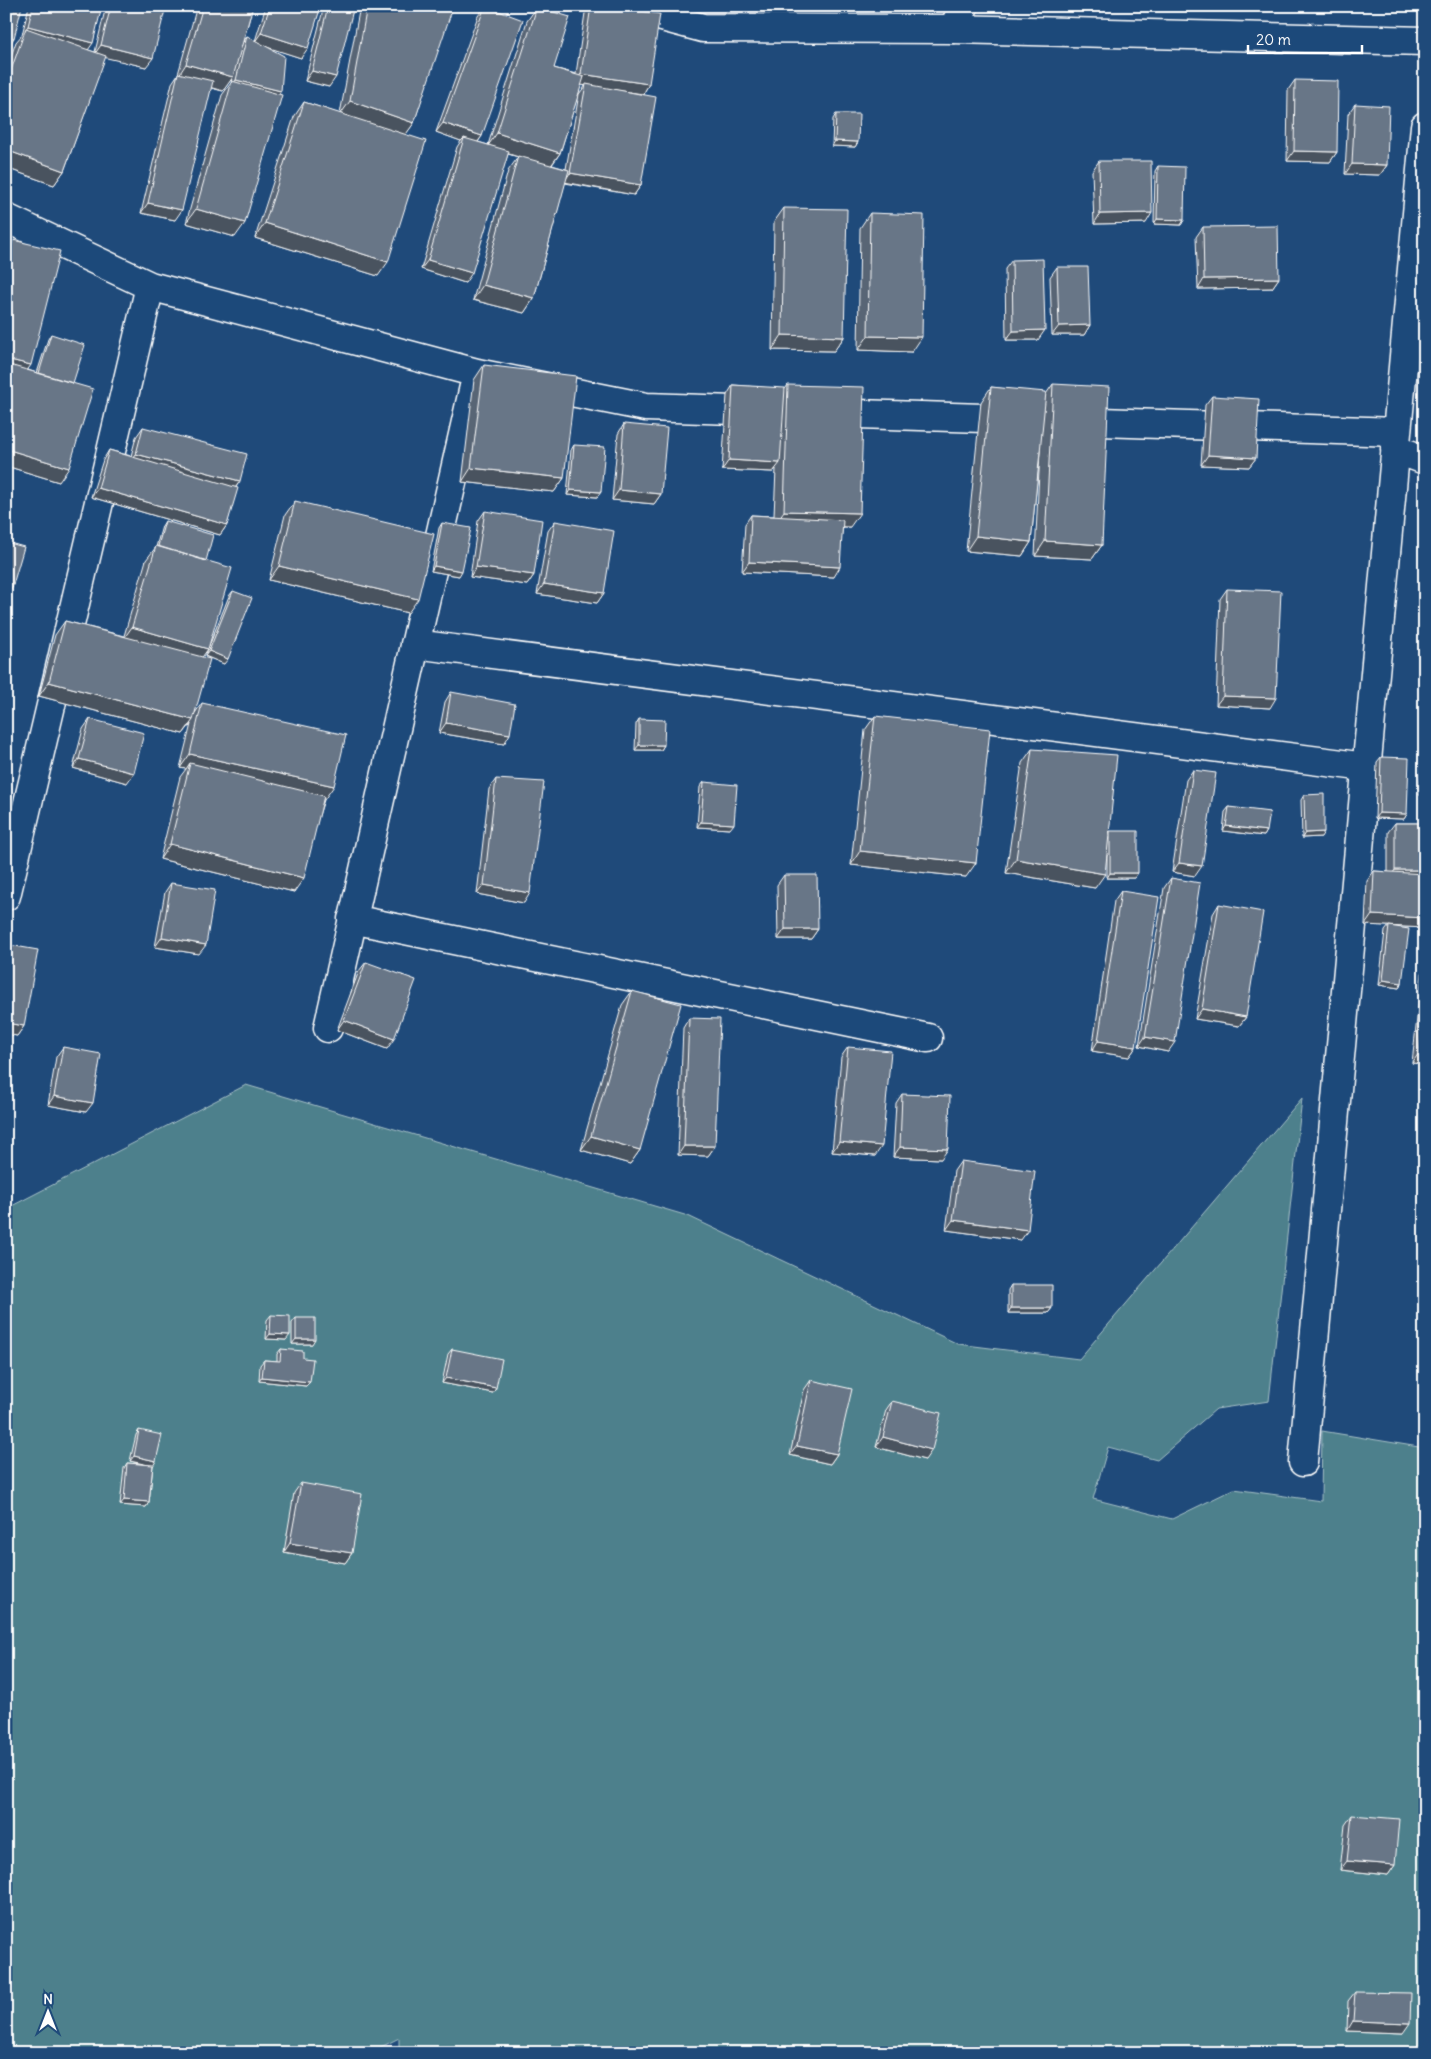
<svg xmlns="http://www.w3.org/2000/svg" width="1431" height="2059" font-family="Delius,sans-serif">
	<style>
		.green { fill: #4d808c; stroke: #a6c0c6 }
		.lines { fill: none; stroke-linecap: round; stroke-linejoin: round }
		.minor-casing { stroke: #fff; stroke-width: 31 }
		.tertiary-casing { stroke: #fff; stroke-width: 31 }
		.minor { stroke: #1f4a7a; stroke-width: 28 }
		.tertiary { stroke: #1f4a7a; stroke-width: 28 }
		.wall { fill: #596574; stroke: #fff; fill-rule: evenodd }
		.shaded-wall { fill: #49535e; stroke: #fff }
		.building { fill: #687687; stroke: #fff }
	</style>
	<rect width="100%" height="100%" fill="#1f4a7a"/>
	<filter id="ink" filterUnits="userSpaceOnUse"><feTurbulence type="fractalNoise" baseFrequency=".02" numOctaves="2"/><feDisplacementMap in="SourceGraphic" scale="10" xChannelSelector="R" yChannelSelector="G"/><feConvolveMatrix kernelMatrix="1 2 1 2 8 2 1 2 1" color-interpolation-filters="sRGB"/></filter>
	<g filter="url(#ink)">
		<path class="green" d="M246 1085 688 1216 958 1344 1079 1359 1302 1098 1269 1401 1216 1409 1157 1460 1108 1447 1093 1499 1172 1519 1234 1489 1321 1501 1322 1431 1425 1448V2053H399V2038L369 2053H6V1209Z"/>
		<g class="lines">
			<defs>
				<path id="minor" d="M953 29 964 6
					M6 218 150 286 477 373 646 407 763 411
					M826 413 1015 419
					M1071 421 1397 432
					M1395 449 1425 460
					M415 644 1366 767
					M6 896 150 286
					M352 919 928 1038
					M328 1028 477 373
					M1303 1462 1425 126"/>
				<path id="tertiary" d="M621 6 703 28 953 29 1425 41"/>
			</defs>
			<use href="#minor" class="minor-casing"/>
			<use href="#tertiary" class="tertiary-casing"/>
			<use href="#minor" class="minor"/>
			<use href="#tertiary" class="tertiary"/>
		</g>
		<path class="wall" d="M29 6H102L88 50 95 52 106 6H166L146 67 105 57 64 171 54 185 6 168V70L16 42 22 35Z
			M197 6H253L243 42 247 36 255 41 266 6H321L301 58 265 46 279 94 235 237 186 223 222 95 231 83 232 78 223 91 211 88 175 220 141 213 172 83 178 74Z
			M324 6H354L329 87 305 81Z
			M360 6H451L414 123 405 135 378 276 255 238 294 117 304 102 340 114Z
			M485 6 482 136 478 142 488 145 527 21 537 7 554 68 576 74 585 13 590 6H608L649 84 643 94 641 185 634 195 565 183 534 298 524 313 473 300 508 171 518 157 508 154 465 283 421 269 457 147 461 141 436 132 478 16ZM581 85H586L579 94 566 169 552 165 560 153Z
			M1295 80 1337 152 1330 162 1287 161 1288 90Z
			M1355 104 1387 165 1380 175 1345 174 1348 114Z
			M836 114 858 142 855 147 832 146 833 119Z
			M1099 161 1146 223 1094 224 1092 171Z
			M1158 166 1184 220 1181 225 1154 224 1155 171Z
			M784 208 844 337 834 351 772 350 774 222Z
			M870 213 912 352 858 350 860 228Z
			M1203 227 1279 278 1272 288 1198 289 1196 237Z
			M13 240 28 370 37 373 48 339 51 334 73 383 59 482 6 466V249Z
			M1012 260 1038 340H1006L1005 269Z
			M1057 267 1090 325 1084 335H1052L1050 277Z
			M484 365 564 478 554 492 462 482 474 380Z
			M1053 384 1102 545 1092 559 1035 556 1040 450 1031 542 1022 556 966 551 981 402 991 387 1046 394Z
			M733 385 785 389 788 385 850 527H843L834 577 742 572 745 524 751 515 774 516 776 469 773 472 722 470 727 395Z
			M1212 396 1256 458 1249 467 1201 465 1205 405Z
			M624 424 661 494 654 504 612 500 618 434Z
			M143 427 240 481 236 487 227 525 220 535 91 497 103 460 109 450 131 456 136 437Z
			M574 445 601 492 597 497 567 495 571 450Z
			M295 501 408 613 269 580 285 515Z
			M485 511 534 575 527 585 470 577 478 521Z
			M165 521 206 561 202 657 195 713 202 703 324 800 294 892 160 859 180 777 186 769 180 768 191 724 183 734 39 696 55 635 65 621 124 636 146 560 156 547 162 526Z
			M555 521 604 593 597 603 537 594 548 531Z
			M442 523 459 576 431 571 439 528Z
			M1227 589 1270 708 1216 705 1220 599Z
			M233 591 224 664 205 656 229 596Z
			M451 692 504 744 439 733 445 702Z
			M875 716 966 877 851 865 865 730Z
			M90 719 127 783 73 768 83 729Z
			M639 719 664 745 661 750H635L636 724Z
			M1424 732H1425V795H1419Z
			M1032 749 1109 832 1110 831 1134 878H1107V855L1095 888 1006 873 1022 763Z
			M1381 757 1407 814 1404 819 1375 818 1377 762Z
			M1193 770 1195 876 1172 872 1186 780Z
			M496 779 524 903 477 894 489 789Z
			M704 782 730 829 697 827 700 787Z
			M1304 795 1321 837 1302 838 1301 800Z
			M1229 807 1267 831 1264 836 1223 831 1225 812Z
			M1395 823H1425V928L1389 926 1402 983 1399 988 1379 985 1385 931 1389 926 1365 925 1367 881 1374 871 1388 872V832Z
			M784 875 818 929 811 939H778L777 885Z
			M1171 878 1168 1052 1139 1046 1164 888Z
			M171 883 199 954 155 947 165 892Z
			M1121 891 1136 1047 1129 1057 1092 1051 1114 901Z
			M1219 904 1246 1017 1239 1026 1195 1019 1213 914Z
			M9 945 24 1026 17 1036 6 1034V950Z
			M366 962 387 1049 337 1030 359 971Z
			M1425 969V1064L1412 1063 1422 973Z
			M632 991 640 1150 630 1164 581 1150 622 1005Z
			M689 1018 715 1146 708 1156 678 1155 683 1028Z
			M63 1047 86 1112 48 1105 56 1057Z
			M848 1047 875 1156 832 1152 841 1057Z
			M902 1094 941 1159 893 1157 896 1103Z
			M961 1161 1021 1240 946 1230 954 1171Z
			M1011 1285 1052 1308 1048 1313H1008V1290Z
			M271 1315 286 1340 266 1339 267 1320Z
			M296 1318 312 1344H292V1323Z
			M281 1349 303 1358 306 1386 259 1381 260 1365 264 1360 277 1361V1354Z
			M452 1349 493 1393 442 1383 448 1354Z
			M811 1380 837 1454 830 1464 790 1455 804 1390Z
			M892 1401 925 1460 876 1447 886 1410Z
			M139 1430 153 1466 149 1502 146 1507 120 1505 124 1468 127 1463 148 1465 130 1461 136 1435Z
			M301 1483 352 1553 345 1563 284 1552 294 1493Z
			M1352 1815 1395 1865 1388 1875 1340 1870 1345 1825Z
			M1355 1992 1403 2033 1347 2031 1348 2001Z"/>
		<path class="shaded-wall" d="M28 26 93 43 86 53 25 30Z
			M261 33 308 48 301 58 254 43Z
			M6 36 14 38 7 48H6Z
			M101 45 153 58 146 67 94 55Z
			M186 64 233 77 223 91 177 78Z
			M312 71 336 77 329 87 305 81Z
			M581 74 649 84 643 94 574 84Z
			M236 80 281 91 274 100 230 88Z
			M350 101 414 123 404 137 340 115Z
			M443 123 482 136 475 146 464 138 461 141 436 132Z
			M497 133 560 153 550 167 487 147Z
			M835 141 858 142 855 147 832 146Z
			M6 150 64 171 54 185 6 168Z
			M1294 151 1337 152 1330 162 1287 161Z
			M1352 164 1387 165 1380 175 1345 174Z
			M570 173 641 185 634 195 564 182Z
			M148 203 182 210 175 220 141 213Z
			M196 209 245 223 235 237 186 223Z
			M1152 213 1146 223 1094 224 1100 214Z
			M1157 219 1184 220 1181 225 1154 224Z
			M265 223 388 262 378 276 255 238Z
			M428 260 472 273 465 283 421 269Z
			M1279 278 1272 288 1198 289 1204 279Z
			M483 285 534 298 524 313 473 300Z
			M1090 325 1084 335H1052L1059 326Z
			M1045 330 1038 340H1006L1013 331Z
			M782 335 844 337 834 351 772 350Z
			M868 336 922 337 912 352 858 350Z
			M6 359 31 365 24 375 6 370Z
			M6 449 69 468 59 482 6 466Z
			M136 454 240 481 233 491 129 464Z
			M1208 455 1256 458 1249 467 1201 465Z
			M729 460 780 463 773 472 722 470Z
			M471 468 564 478 554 492 462 482Z
			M98 488 227 525 220 535 91 497Z
			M570 490 601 492 597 497 567 495Z
			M619 490 661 494 654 504 612 500Z
			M784 511 860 513 850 527 774 525Z
			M976 536 1031 542 1022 556 966 551Z
			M1045 541 1102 545 1092 559 1035 556Z
			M749 562 840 567 834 577 742 572Z
			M279 566 418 599 408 613 269 580Z
			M434 566 462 571 459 576 431 571Z
			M476 567 534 575 527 585 470 577Z
			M544 584 604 593 597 603 537 594Z
			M6 587 12 588 6 597Z
			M132 627 208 649 198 663 122 641Z
			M209 651 228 659 224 664 205 656Z
			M49 682 193 720 183 734 39 696Z
			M1223 696 1276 698 1270 708 1216 705Z
			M446 723 510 734 504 744 439 733Z
			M639 745H664L661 750H635Z
			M190 754 334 786 324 800 189 770 190 763 186 769 180 768Z
			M79 759 134 773 127 783 73 768Z
			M1425 787V795H1419Z
			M1379 813 1407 814 1404 819 1375 818Z
			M701 822 734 824 730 829 697 827Z
			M1226 826 1267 831 1264 836 1223 831Z
			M1324 832 1321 837 1302 838 1305 833Z
			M170 844 304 878 294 892 160 859Z
			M860 851 976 863 966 877 851 865Z
			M1016 859 1105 874 1095 888 1006 873Z
			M1179 863 1202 866 1195 876 1172 872Z
			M1395 870H1425V880H1388Z
			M1110 873H1138L1134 878H1107Z
			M484 885 530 893 524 903 477 894Z
			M1372 915 1425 918V928L1365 925Z
			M785 929H818L811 939H778Z
			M162 937 206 945 199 954 155 947Z
			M1383 980 1402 983 1399 988 1379 985Z
			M1202 1009 1246 1017 1239 1026 1195 1019Z
			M344 1020 394 1039 387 1049 337 1030Z
			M6 1023 24 1026 17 1036 6 1034Z
			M1145 1037 1175 1042 1168 1052 1139 1046Z
			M1098 1041 1136 1047 1129 1057 1092 1051Z
			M1419 1053 1425 1054V1064L1412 1063Z
			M54 1096 93 1103 86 1112 48 1105Z
			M591 1136 640 1150 630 1164 581 1150Z
			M839 1142 882 1146 875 1156 832 1152Z
			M684 1146H715L708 1156 678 1155Z
			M900 1147 948 1149 941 1159 893 1157Z
			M953 1220 1028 1230 1021 1240 946 1230Z
			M1011 1308H1052L1048 1313H1008Z
			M270 1334 290 1335 286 1340 266 1339Z
			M296 1339H315L312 1344H292Z
			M262 1377 310 1382 306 1386 259 1381Z
			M446 1378 496 1388 493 1393 442 1383Z
			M883 1437 932 1450 925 1460 876 1447Z
			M797 1446 837 1454 830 1464 790 1455Z
			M134 1456 156 1461 153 1466 130 1461Z
			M124 1500 149 1502 146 1507 120 1505Z
			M290 1543 352 1553 345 1563 284 1552Z
			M1347 1861 1395 1865 1388 1875 1340 1870Z
			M1353 2021 1410 2023 1403 2033 1347 2031Z"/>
		<path class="building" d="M6 6H22L14 38 6 36Z
			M33 6H102L93 43 28 26Z
			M111 6H166L153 58 101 45Z
			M203 6H253L233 77 186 64Z
			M270 6H321L308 48 261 33Z
			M328 6H354L336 77 312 71Z
			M367 6 453 7 414 123 350 101Z
			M485 6 523 20 482 136 443 123Z
			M591 6H608L660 14 649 84 581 74Z
			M537 7 570 17 554 68 584 77 560 153 497 133Z
			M26 28 106 56 64 171 6 150V84Z
			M247 36 284 56 281 91 236 80Z
			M178 73 213 81 182 210 148 203Z
			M1295 80 1338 81 1337 152 1294 151Z
			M232 81 282 95 245 223 196 209Z
			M586 84 656 97 641 185 570 173Z
			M304 102 426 141 388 262 265 223Z
			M1355 104 1389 106 1387 165 1352 164Z
			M836 114H859L858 142 835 141Z
			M464 138 509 151 472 273 428 260Z
			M518 156 569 170 534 298 483 285Z
			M1099 161H1151L1152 213 1100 214Z
			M1158 166 1185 167 1184 220 1157 219Z
			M784 208 847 209 844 337 782 335Z
			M870 213 924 215 922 337 868 336Z
			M1278 226 1279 278 1204 279 1203 227Z
			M13 240 60 251 31 365 6 359V267Z
			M1043 259 1045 330 1013 331 1012 260Z
			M1057 267H1088L1090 325 1059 326Z
			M51 334 85 345 73 383 39 373Z
			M6 364 93 389 69 468 6 449Z
			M484 365 576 376 564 478 471 468Z
			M1053 384 1109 387 1102 545 1045 541Z
			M733 385 785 388 780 463 729 460Z
			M788 385 864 387 860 513 784 511Z
			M991 387 1046 392 1031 542 976 536Z
			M1212 396 1259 399 1256 458 1208 455Z
			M624 424 667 428 661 494 619 490Z
			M143 427 247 454 240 481 136 454Z
			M574 445 605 447 601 492 570 490Z
			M109 450 238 488 227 525 98 488Z
			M295 501 434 534 418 599 279 566Z
			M485 511 542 520 534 575 476 567Z
			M751 515 843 520 840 567 749 562Z
			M165 521 213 535 206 561 158 546Z
			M555 521 614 531 604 593 544 584Z
			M442 523 471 528 462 571 434 566Z
			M6 542 24 547 12 588 6 587Z
			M156 546 232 568 208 649 132 627Z
			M1227 589 1281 591 1276 698 1223 696Z
			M233 591 252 598 228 659 209 651Z
			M65 621 210 659 193 720 49 682Z
			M451 692 515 704 510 734 446 723Z
			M202 703 346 735 334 786 190 754Z
			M875 716 990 729 976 863 860 851Z
			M90 719 144 733 134 773 79 759Z
			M639 719 665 720 664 745H639Z
			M1032 749 1117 755 1105 874 1016 859Z
			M1381 757 1409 758 1407 814 1379 813Z
			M190 763 324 796 304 878 170 844Z
			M1193 770 1216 773 1202 866 1179 863Z
			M496 779 544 782 530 893 484 885Z
			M704 782 737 785 734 824 701 822Z
			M1324 794V832L1305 833 1304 795Z
			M1229 807 1270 812 1267 831 1226 826Z
			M1395 823H1425V870H1395Z
			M1110 831H1138V873H1110Z
			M1374 871 1425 874V918L1372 915Z
			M784 875H817L818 929H785Z
			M1171 878 1200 883 1175 1042 1145 1037Z
			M171 883 215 890 206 945 162 937Z
			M1121 891 1159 897 1136 1047 1098 1041Z
			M1219 904 1263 912 1246 1017 1202 1009Z
			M1389 926 1409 929 1402 983 1383 980Z
			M9 945 38 950 24 1026 6 1023V962Z
			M366 962 416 980 394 1039 344 1020Z
			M632 991 681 1004 640 1150 591 1136Z
			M1425 1000V1054L1419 1053Z
			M689 1018 720 1019 715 1146H684Z
			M63 1047 101 1054 93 1103 54 1096Z
			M848 1047 891 1051 882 1146 839 1142Z
			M902 1094 950 1096 948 1149 900 1147Z
			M961 1161 1035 1171 1028 1230 953 1220Z
			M1011 1285H1052V1308H1011Z
			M271 1315 290 1316V1335L270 1334Z
			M296 1318H315V1339H296Z
			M281 1349 303 1351V1358L313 1359 310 1382 262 1377 264 1360 280 1361Z
			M452 1349 502 1359 496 1388 446 1378Z
			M811 1380 852 1389 837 1454 797 1446Z
			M892 1401 941 1413 932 1450 883 1437Z
			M139 1430 162 1435 156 1461 134 1456Z
			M127 1463 153 1465 149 1502 124 1500Z
			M301 1483 362 1494 352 1553 290 1543Z
			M1352 1815 1399 1819 1395 1865 1347 1861Z
			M1355 1992 1411 1993 1410 2023 1353 2021Z"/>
	</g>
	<rect width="1431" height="2059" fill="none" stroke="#1f4a7a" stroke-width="25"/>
	<rect x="12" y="12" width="1406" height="2034" fill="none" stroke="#fff" stroke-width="2" filter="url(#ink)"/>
	<g transform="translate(48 2012)" stroke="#1f4a7a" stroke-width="4" paint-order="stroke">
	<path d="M0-4L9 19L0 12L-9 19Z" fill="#ffffff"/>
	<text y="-8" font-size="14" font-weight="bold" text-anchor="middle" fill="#ffffff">N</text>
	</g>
	<path d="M1248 45v8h114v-8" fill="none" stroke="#ffffff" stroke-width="2.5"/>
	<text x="1256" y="45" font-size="15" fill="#ffffff" stroke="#1f4a7a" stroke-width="4" paint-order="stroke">20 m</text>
</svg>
